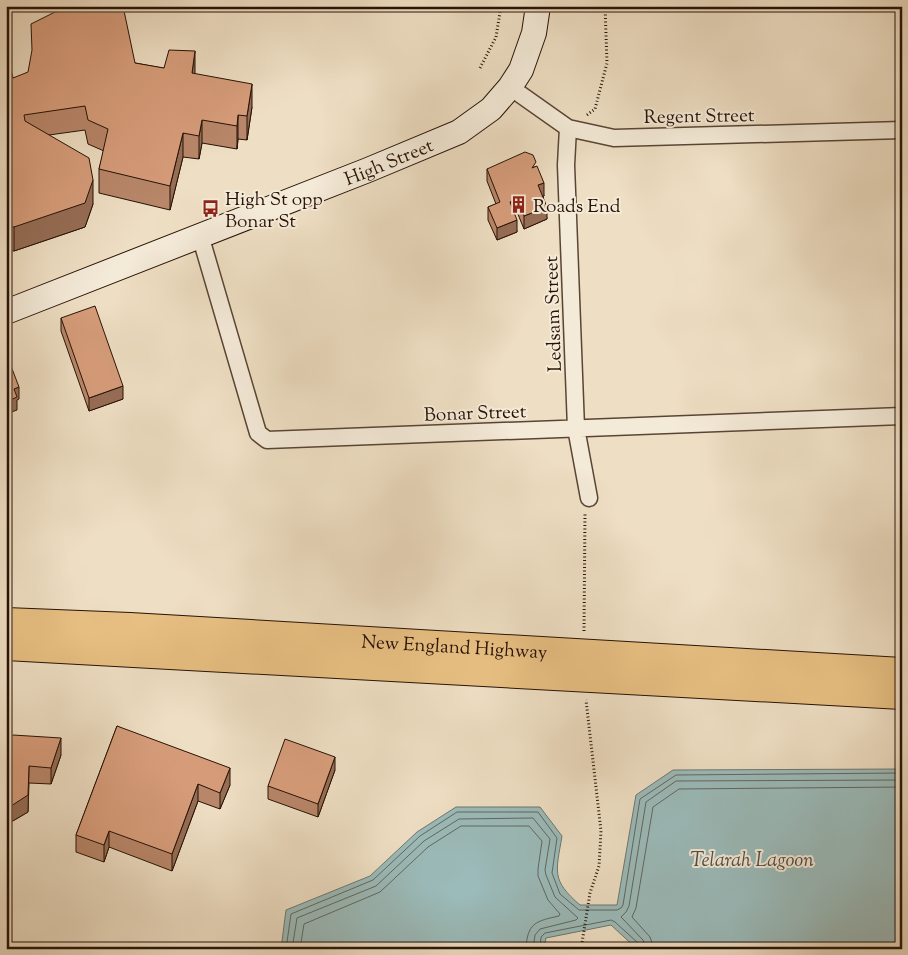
<svg xmlns="http://www.w3.org/2000/svg" width="908" height="955" font-family="'Sorts Mill Goudy',serif">
	<style>
		.water { fill: #9bbbba; stroke: #6d7772 }
		.lines { fill: none; stroke-linecap: round; stroke-linejoin: round }
		.shore { stroke: #616660; stroke-width: 1 }
		.street-casing { stroke: #594535; stroke-width: 19 }
		.secondary-casing { stroke: #271206; stroke-width: 26 }
		.highway-casing { stroke: #271206; stroke-width: 30 }
		.path { stroke: #271206; stroke-width: 3; stroke-dasharray: 1 2.5; stroke-linecap: butt }
		.street { stroke: #f4ead8; stroke-width: 16 }
		.secondary { stroke: #f4ead8; stroke-width: 24 }
		.highway { stroke: #e7bf82; stroke-width: 28 }
		.wall { fill: #b88669; stroke: #271206 }
		.shaded-wall { fill: #966d55; stroke: #271206 }
		.building { fill: #d69c7a; stroke: #271206 }
		.labels { text-anchor: middle; stroke-width: 4; stroke-linejoin: round; paint-order: stroke }
		.street-label { font-size: 19px; fill: #271206; stroke: #f4ead8 }
		.poi-label { font-size: 19px; fill: #271206; stroke: #f4ead8; text-anchor: start }
		.water-label { font-size: 20px; font-style: italic; fill: #504d45; stroke: #f4ead8 }
	</style>
	<rect width="100%" height="100%" fill="#eedec3"/>
	<filter id="stains"><feTurbulence type="fractalNoise" baseFrequency=".004" numOctaves="4"/><feColorMatrix values="0 0 0 0 .2 0 0 0 0 .09 0 0 0 0 .02 0 0 0 .5 -.17"/></filter>
	<radialGradient id="worn" r=".72"><stop offset=".6" stop-color="#630" stop-opacity="0"/><stop offset="1" stop-color="#630" stop-opacity=".3"/></radialGradient>
	<path class="water" d="M902 769V949H637L611 925 546 938 544 949H281L286 910 370 876 417 832 456 807H540L562 836C556 872 551 880 580 905H617L636 795 673 770Z"/>
	<g class="lines">
		<path class="shore" d="M286 949 291 914 373 880 420 836 457 812H538L557 838 552 873 560 894 579 910H617L621 908 623 905 640 799 676 775 902 773
			M292 949 297 918 376 886 424 841 459 819 533 818 550 839 545 870 546 875 555 897 578 918 576 920 540 929 535 935 533 949
			M300 949 304 924 380 892 428 847 461 826H529L542 841 538 869V876L548 900 560 914 559 916C536 921 527 923 526 949
			M540 949 541 937 545 933 611 920 615 922 638 943 640 949
			M646 949 643 940 621 917 626 912 629 906 646 802 676 781 902 780
			M654 949 650 937 632 917 636 908 653 807 679 789 902 787"/>
		<defs>
			<path id="street" d="M510 87 568 128 614 138 902 130
				M568 128 566 165 576 428 589 498
				M200 235 258 433 267 440 902 416"/>
			<g id="secondary">
				<path id="s1" d="M6 312 368 170 459 132 491 109 510 87 521 70 534 33 538 6"/>
			</g>
			<g id="highway">
				<path id="s2" d="M6 622 130 627 902 672"/>
				<path d="M6 646 902 695"/>
			</g>
		</defs>
		<use href="#street" class="street-casing"/>
		<use href="#secondary" class="secondary-casing"/>
		<use href="#highway" class="highway-casing"/>
		<path class="path" d="M480 68 496 37 501 6
			M587 115 595 109 607 63 605 6
			M584 631 585 513
			M581 949 590 893 599 866 601 831 586 700"/>
		<use href="#street" class="street"/>
		<use href="#secondary" class="secondary"/>
		<use href="#highway" class="highway"/>
	</g>
	<path class="wall" d="M6 61 13 78 135 63 195 74 252 107 247 140 238 139 237 149 202 143 199 159 183 157 170 210 99 193V169L104 151 88 144 85 130 49 135 93 204 85 227 14 251 6 250Z
		M902 61V83L899 82V74Z
		M536 167 544 196H543L547 219 524 229 517 212 514 213 517 232 497 240 488 220V207L496 204 487 181V169Z
		M61 318 123 399 89 411 61 331Z
		M117 726 230 785 220 809 198 801 172 871 109 847 104 862 76 852V835Z
		M6 741 61 755 51 784 29 783 28 812 11 822H6Z
		M335 770 318 817 268 799V786Z"/>
	<path class="shaded-wall" d="M195 51V75L192 73Z
		M252 84V107L247 140V116Z
		M238 115V139L237 149V126Z
		M202 120V143L199 159V136Z
		M183 133V157L170 210V186Z
		M93 180V204L85 227 14 251V227Z
		M544 183V196L538 198V185Z
		M517 199V212L510 215V202Z
		M547 207V219L524 229V216Z
		M517 220V232L497 240V228Z
		M123 386V399L89 411V398Z
		M19 387V399L17 400V410L6 414V402L14 389Z
		M61 738V755L51 784V768Z
		M335 757V770L318 817V804Z
		M29 766 28 812 11 822V806Z
		M230 768V785L220 809V793Z
		M198 784V801L172 871V854Z
		M109 831V847L104 862V845Z"/>
	<path class="building" d="M119 6H123L135 63 164 68 169 50 195 51 192 73 252 84 247 116 238 115 237 126 202 120 199 136 183 133 170 186 99 169 108 129 88 120 85 106 24 115 25 121 89 158 93 180 85 203 14 227 6 226V61H9L13 78 28 72 32 50 31 24 55 12Z
		M902 61V74H899Z
		M525 152 533 155 536 162 532 168 537 166 544 183 538 185 547 207 524 216 517 199 510 202 517 220 497 228 488 207 500 202 487 169Z
		M95 306 123 386 89 398 61 318Z
		M6 353 19 387 14 389 17 397 6 402Z
		M117 726 230 768 220 793 198 784 172 854 109 831 104 845 76 835Z
		M13 735 61 738 51 768 29 766 28 795 11 806 6 805V741Z
		M285 739 335 757 318 804 268 786Z"/>
	<defs>
		<symbol id="building-bare" viewBox="-9 -9 18 18"><path d="M-4-6H4V6H1V3H-1V6H-4ZM-2.5-4.3h1.7v1.8h-1.7ZM.8-4.3h1.7v1.8H.8ZM-2.5-1h1.7V.8h-1.7ZM.8-1h1.7V.8H.8Z" fill="#8f2418" stroke="#f4ead8" stroke-width="2.5" paint-order="stroke"/></symbol>
		<symbol id="bus-bare" viewBox="-9 -9 18 18"><path d="M-5-6H5V4H4V6H2V4H-2V6H-4V4H-5ZM-3.5-4V0h7V-4ZM-3.5 1.2v1.5H-2V1.2ZM2 1.2v1.5H3.5V1.2Z" fill="#8f2418" stroke="#f4ead8" stroke-width="2.5" paint-order="stroke"/></symbol>
	</defs>
	<g fill-rule="evenodd">
		<use href="#building-bare" x="506" y="192" width="25" height="25"/>
		<use href="#bus-bare" x="198" y="196" width="25" height="25"/>
	</g>
	<g class="labels">
		<g class="street-label">
			<text transform="translate(699 115) rotate(-1)" y="7">Regent Street</text>
			<text dy="7" stroke="none"><textPath href="#s1" startOffset="411">High Street</textPath></text>
			<text transform="translate(552 314) rotate(-92)" y="7">Ledsam Street</text>
			<text transform="translate(475 412) rotate(-2)" y="7">Bonar Street</text>
			<text dy="7" stroke="none"><textPath href="#s2" startOffset="449">New England Highway</textPath></text>
		</g>
		<g class="poi-label">
			<text x="225" y="205">High St opp<tspan x="225" dy="22">Bonar St</tspan></text>
			<text x="533" y="212">Roads End</text>
		</g>
		<g class="water-label">
			<text x="752" y="866">Telarah Lagoon</text>
		</g>
	</g>
	<rect width="908" height="955" fill="none" stroke="#eedec3" stroke-width="25"/>
	<rect x="8" y="8" width="893" height="940" fill="none" stroke="#271206" stroke-width="2.5"/>
	<rect x="12" y="12" width="883" height="930" fill="none" stroke="#271206"/>
	<rect width="100%" height="100%" filter="url(#stains)"/>
	<rect width="100%" height="100%" fill="url(#worn)"/>
</svg>
